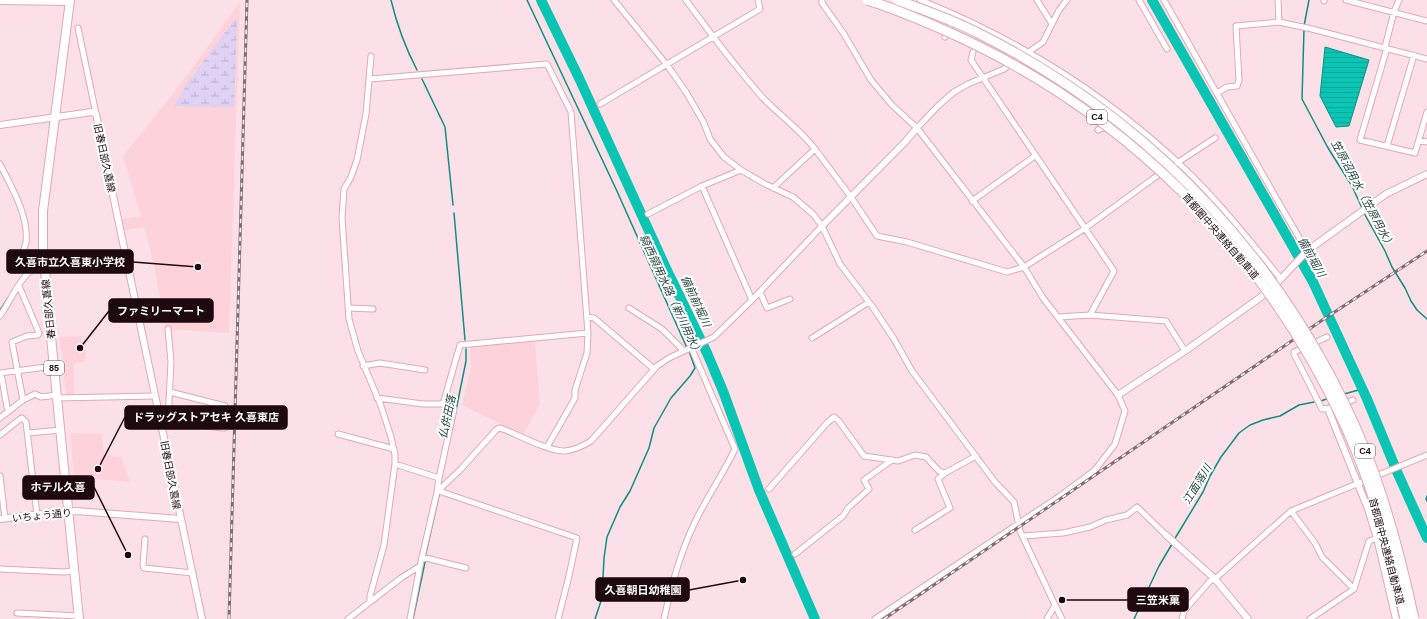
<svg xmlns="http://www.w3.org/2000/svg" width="1427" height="619" font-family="Helvetica,'Noto Sans JP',sans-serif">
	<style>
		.built { fill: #fdd2db }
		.wetland { fill: url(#wetland-marsh) }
		.water { fill: url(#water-rules); stroke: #108d82 }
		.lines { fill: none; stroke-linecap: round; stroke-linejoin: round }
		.stream { stroke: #108d82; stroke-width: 1.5 }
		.river { stroke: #0ac5b4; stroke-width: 10 }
		.minor-casing { stroke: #e4a7b5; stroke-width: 7 }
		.tertiary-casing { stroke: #e4a7b5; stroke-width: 8 }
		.primary-casing { stroke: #e4a7b5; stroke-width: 10 }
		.minor { stroke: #fff; stroke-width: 5 }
		.tertiary { stroke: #fff; stroke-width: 6 }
		.primary { stroke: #fff; stroke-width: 8 }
		.rail-casing { stroke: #826b71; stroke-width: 3 }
		.rail { stroke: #fff; stroke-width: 1.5; stroke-dasharray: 4.5; stroke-linecap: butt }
		.motorway-bridge-casing { stroke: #e4a7b5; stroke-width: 11; stroke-linecap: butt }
		.motorway-bridge { stroke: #fff; stroke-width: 9 }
		.labels { text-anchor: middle; stroke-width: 4; stroke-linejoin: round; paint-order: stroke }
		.shield { fill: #fff; stroke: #625357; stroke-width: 1 }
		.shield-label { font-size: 9px; font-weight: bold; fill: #1e090f }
		.street-label { font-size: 10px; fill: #1e090f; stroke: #fff }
		.water-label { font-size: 11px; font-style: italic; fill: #274742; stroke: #fff }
		.leader { fill: none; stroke: #1e090f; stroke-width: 1.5 }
		.callout-dot { fill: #1e090f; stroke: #fff; stroke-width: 1.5 }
		.callout { fill: #1e090f; stroke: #1e090f; stroke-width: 1.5 }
		.callout-label { font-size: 11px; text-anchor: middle; font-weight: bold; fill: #fff }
	</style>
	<defs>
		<pattern id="wetland-marsh" width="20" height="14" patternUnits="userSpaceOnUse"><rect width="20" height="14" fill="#dfd1f3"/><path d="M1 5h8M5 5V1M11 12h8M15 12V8" fill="none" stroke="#bfb2cf"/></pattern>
		<pattern id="water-rules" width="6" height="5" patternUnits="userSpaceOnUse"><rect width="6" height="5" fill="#0ac5b4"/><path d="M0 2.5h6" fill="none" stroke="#0aa89a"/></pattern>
	</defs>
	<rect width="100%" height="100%" fill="#fbe1e7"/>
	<path class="built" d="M240 2 229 333 166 329 153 260 144 227 125 230 122 219 141 216 123 156 180 85Z
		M81 336 82 340 86 341 85 362 74 363V395L66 396 60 337Z
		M535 342 540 404 523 435 462 405 471 367 470 347Z
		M70 433 102 434 104 455 121 457 130 482 74 477Z"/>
	<path class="wetland" d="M235 19H237L234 107 174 106 191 78Z"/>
	<path class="water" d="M1325 47 1369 60 1349 126 1336 127 1320 96Z"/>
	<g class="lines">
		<path class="stream" d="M391 0C397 25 405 47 417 70
			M527 0 616 189 687 348
			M1304 26 1309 0
			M1304 29 1302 99 1328 148 1352 186 1362 208
			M422 79 445 127 453 205
			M454 213 465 340
			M1364 213 1385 251 1392 267 1405 288 1411 301 1417 310 1427 319
			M0 310 8 298
			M1344 394 1362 389
			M1321 401 1329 398
			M452 430 466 361V349
			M1427 496 1426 499 1427 501
			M1174 540 1203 492 1210 476 1221 457 1239 433 1250 425 1263 420 1280 416 1299 405 1314 402
			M426 553 439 495
			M413 619 425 562
			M595 619 602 598 604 558 607 537 620 507 630 491 649 448 654 428 671 398 690 376 695 368 689 351
			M1134 619 1159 566 1172 544"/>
		<path class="river" d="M541 0 579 78 665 266 707 353 723 391 759 490 815 619
			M1152 0 1313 282 1367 399 1398 474 1427 538"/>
		<defs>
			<path id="minor" d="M614 0 667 65 686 92 704 123 710 139 724 157 741 170 765 184 793 197 813 214 822 226 840 264 872 306 894 339 912 371 995 482 1014 502 1020 531 1055 605 1062 619
				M686 0C710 33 735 66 762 97 779 115 800 129 815 149
				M822 0V3L844 34 871 80 892 105 917 128 1024 267 1043 298 1118 395 1125 411 1115 444 1095 470 1060 496 875 619
				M920 0C1020 40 1110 97 1187 171 1221 204 1251 242 1281 279
				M1037 0 1052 24
				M1139 0 1167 49
				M1164 0 1279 203 1307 251
				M1278 0 1279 22
				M1346 0 1427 21
				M1324 1V0
				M78 28 95 109V112
				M945 37 953 19
				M1385 47 1394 12 1399 0
				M1387 48 1360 140 1415 153 1427 112
				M973 52 971 60 1114 271 1090 315
				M370 79 547 64 571 112 588 333
				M1217 93 1227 87 1237 86 1239 80 1236 26 1279 22 1312 29 1427 59
				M600 104 760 9 758 0
				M917 128 939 105 954 92 968 84 1004 69 1043 42 1059 10 1067 0
				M1098 130 1102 128 1119 130 1128 120
				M1419 140 1427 142
				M1387 146 1414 55
				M0 164C11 186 29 216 26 242 25 247 23 252 21 257L30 272
				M702 186 752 300
				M773 188 815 149 851 197 877 236 907 242 1007 272 1024 267 1084 229 1154 178 1215 138
				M972 201 1035 156
				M648 214 702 186 741 170
				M19 286 39 333 38 335 27 336 12 342 23 400
				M760 292 767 308 790 299
				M348 308 373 309
				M629 308 662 329 684 351
				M0 316C11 301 24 266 44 264
				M587 317 594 318 654 369
				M1059 317 1090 315 1166 321 1185 351
				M1327 337 1294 352V354L1322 409 1331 408
				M812 338 869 302
				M363 366 380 363 425 370
				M0 373 54 366
				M1 373 7 407 9 411
				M57 398 155 396
				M377 398 423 404H443L454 409 439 478 437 492
				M443 404 460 345 588 333 587 353 575 390V398L547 447
				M1342 404 1353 400
				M0 418 23 400 35 394 41 397 57 395
				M168 421 223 428H225L226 425V409L225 406 170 392
				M161 423 168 421 171 362 168 329
				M28 433 61 430
				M338 434 394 449
				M0 435 20 419 22 418 26 422 37 515
				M395 464 439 478
				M0 476 5 519
				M769 489 827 423 834 417 838 420 864 456 898 461 915 455 926 457 939 471 945 473 976 456
				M440 490 442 492 577 538 569 576 558 619
				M1291 511 1427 455
				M915 530 950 508 938 479 945 473
				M1023 536 1063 533 1090 527 1106 520 1127 515 1137 507 1166 535
				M145 539 143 565 144 568 193 573
				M795 554 843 516 848 508 869 489 864 480 892 460
				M422 557 466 568
				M0 569 64 572 74 571
				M370 601V596L384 545 395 464V455L391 437 381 406 358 351 349 319 342 218 344 189 351 177 357 160 366 114 371 56
				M17 613 79 616
				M348 619 401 578 420 566 437 492 461 469 496 430 499 428 503 429C518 435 550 452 565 451 575 450 583 446 591 441L657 366 669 358 714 337 752 300 822 226
				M410 619 420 566
				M664 619C671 586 680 553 695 522 707 497 723 474 735 449L691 347
				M1047 619 1055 605
				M1182 619 1184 611 1210 581 1215 579 1235 561 1291 511 1315 543 1322 557 1354 589
				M1310 619 1354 589 1369 541 1387 535"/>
			<path id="tertiary" d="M0 1 70 2
				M0 125 92 112 96 114 202 619
				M822 226 905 142 917 128
				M1118 395 1185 351 1261 297 1277 283 1307 251 1329 235 1386 194 1427 174
				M1328 409 1368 509 1377 538 1396 619
				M0 519 56 512 76 511 180 519
				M1166 535 1215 579 1248 619"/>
			<path id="primary" d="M70 0 43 211V247L49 317 79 619"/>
		</defs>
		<use href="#minor" class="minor-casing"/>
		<use href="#tertiary" class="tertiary-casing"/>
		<use href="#primary" class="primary-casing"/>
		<use href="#minor" class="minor"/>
		<use href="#tertiary" class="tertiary"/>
		<use href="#primary" class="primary"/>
		<defs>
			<path id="rail" d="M229 619 247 0
				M884 619 1321 321 1427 251"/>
		</defs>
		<use href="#rail" class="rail-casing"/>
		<use href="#rail" class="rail"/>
		<defs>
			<path id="motorway-bridge" d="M867 0C893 8 919 19 944 30 1123 109 1264 248 1345 425 1373 487 1392 553 1405 619
				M897 0C924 10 951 19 976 32 1155 121 1290 267 1366 452 1387 505 1402 563 1414 619"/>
		</defs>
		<use href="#motorway-bridge" class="motorway-bridge-casing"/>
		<use href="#motorway-bridge" class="motorway-bridge"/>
	</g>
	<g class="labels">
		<g class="shield">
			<rect x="1087" y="110" width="20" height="14" rx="3"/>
			<rect x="44" y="361" width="20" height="14" rx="3"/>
			<rect x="1355" y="444" width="20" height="14" rx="3"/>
		</g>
		<g class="shield-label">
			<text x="1097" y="120">C4</text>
			<text x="54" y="371">85</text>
			<text x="1365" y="454">C4</text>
		</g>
		<g class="street-label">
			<text transform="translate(105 158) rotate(78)" y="4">旧春日部久喜線</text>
			<text transform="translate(1221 236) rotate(49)" y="4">首都圏中央連絡自動車道</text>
			<text transform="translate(48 309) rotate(-96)" y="4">春日部久喜線</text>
			<text transform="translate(171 475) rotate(79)" y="4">旧春日部久喜線</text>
			<text transform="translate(42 515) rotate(-6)" y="4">いちょう通り</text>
			<text transform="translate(1387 551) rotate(75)" y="4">首都圏中央連絡自動車道</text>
		</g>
		<g class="water-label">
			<text transform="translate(1363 194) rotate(62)" y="4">笠原沼用水（笠原用水）</text>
			<text transform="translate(1312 257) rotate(61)" y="4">備前堀川</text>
			<text transform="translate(671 295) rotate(65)" y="4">騎西領用水路（新川用水）</text>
			<text transform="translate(696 301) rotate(65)" y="4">備前前堀川</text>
			<text transform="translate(447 417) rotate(-78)" y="4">仏供田落</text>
			<text transform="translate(1197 484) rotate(-59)" y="4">江面落川</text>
		</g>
	</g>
	<path class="leader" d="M198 267L133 262M80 348L109 311M98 469L125 417M128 555L94 487M743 580L689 590M1062 600L1128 600"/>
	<g class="callout-dot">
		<circle cx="198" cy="267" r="4"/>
		<circle cx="80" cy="348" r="4"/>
		<circle cx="98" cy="469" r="4"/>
		<circle cx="128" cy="555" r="4"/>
		<circle cx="743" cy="580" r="4"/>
		<circle cx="1062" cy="600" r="4"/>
	</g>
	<g class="callout">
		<rect x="7" y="250" width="126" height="23" rx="4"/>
		<rect x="109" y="299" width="104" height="23" rx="4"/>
		<rect x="125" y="406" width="162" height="23" rx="4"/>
		<rect x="23" y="476" width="71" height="23" rx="4"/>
		<rect x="596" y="578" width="93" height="23" rx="4"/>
		<rect x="1128" y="588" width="60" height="23" rx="4"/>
	</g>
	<g class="callout-label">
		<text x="70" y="266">久喜市立久喜東小学校</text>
		<text x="161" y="315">ファミリーマート</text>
		<text x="206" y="421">ドラッグストアセキ 久喜東店</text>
		<text x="58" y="491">ホテル久喜</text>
		<text x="643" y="594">久喜朝日幼稚園</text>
		<text x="1158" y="604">三笠米菓</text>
	</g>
</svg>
